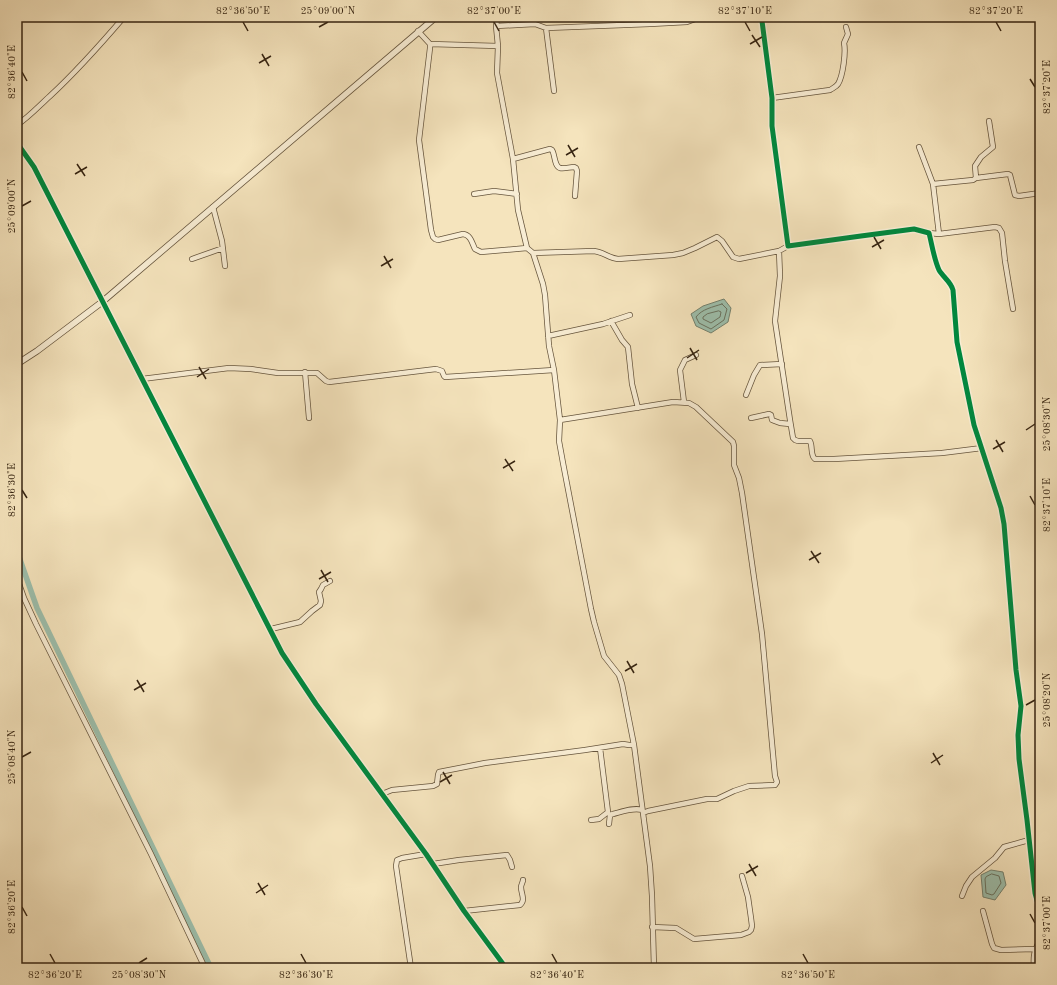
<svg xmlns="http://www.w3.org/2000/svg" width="1057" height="985" font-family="'Old Standard TT',serif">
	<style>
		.water { fill: #9dbfac; stroke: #74816e }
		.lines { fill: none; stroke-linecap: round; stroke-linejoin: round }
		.shore { stroke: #6a725f; stroke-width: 1 }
		.canal { stroke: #9dbfac; stroke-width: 5.5 }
		.minor-casing { stroke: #66553d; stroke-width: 6 }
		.tertiary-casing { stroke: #66553d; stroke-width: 7 }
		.minor { stroke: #f8edd4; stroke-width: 4.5 }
		.tertiary { stroke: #f8edd4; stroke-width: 5.5 }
		.cycleway-casing { stroke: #f8edd4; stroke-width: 8 }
		.cycleway { stroke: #00873e; stroke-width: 5 }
		.ticks { fill: none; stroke: #372512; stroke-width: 1.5 }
		.neatline { fill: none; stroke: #372512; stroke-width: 1.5 }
		.ticks-label { font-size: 10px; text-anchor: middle; fill: #372512 }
	</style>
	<rect width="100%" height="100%" fill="#f5e4bd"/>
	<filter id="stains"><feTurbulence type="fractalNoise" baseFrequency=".005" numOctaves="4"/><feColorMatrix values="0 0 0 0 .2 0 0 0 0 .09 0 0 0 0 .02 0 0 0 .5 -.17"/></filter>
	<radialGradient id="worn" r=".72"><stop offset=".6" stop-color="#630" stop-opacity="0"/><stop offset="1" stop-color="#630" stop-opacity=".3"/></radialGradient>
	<path class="water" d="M724 299 731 308 728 322 711 333 696 326 691 314 703 306Z
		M991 870 1003 872 1006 885 995 900 983 897 981 875Z"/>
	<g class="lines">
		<path class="shore" d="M722 304 727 309 724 320 711 329 699 323 696 317C702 309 713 307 722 304Z
			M719 311 721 312 720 317 711 323 703 319V317L707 314Z
			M992 874 999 876 1001 883 994 894 992 895 986 893 985 879 986 877Z"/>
		<path class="canal" d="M17 551 37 608 211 968"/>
		<defs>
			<path id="minor" d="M497 17 496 26 498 46 497 73 513 159 518 210 527 248 533 253 543 284 545 295 549 346 554 370 560 420 559 441 563 463 591 609 594 622 604 656 619 675 622 684 634 745
				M759 17 762 21 772 98V126L788 246 861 236 914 229 929 233C932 245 934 259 939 270 943 277 951 282 953 290L957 342 974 425 1001 508 1004 524 1016 670 1021 706 1018 735 1019 759 1027 820 1035 893 1040 911
				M496 26 535 24 546 28 650 24 687 22 701 17
				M546 28 554 91
				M418 31 430 44V48L419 140 431 230 433 237 435 239 438 240 463 234C471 235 472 243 475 249L481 252 527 248
				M430 44 498 46
				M772 98 830 90C833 88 836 87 838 84 843 76 846 52 844 43L848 34 846 27
				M17 125C29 117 39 106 50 96 77 71 100 45 124 17
				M17 143 34 167 282 653 316 704 426 854 464 911 506 968
				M919 147 933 184 939 234
				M513 159 550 149 552 150C555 154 554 166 560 168 564 169 570 167 574 167L576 168 577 171 575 196
				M976 178 1008 174 1010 175 1015 195 1019 196 1040 193
				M933 184 973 180 976 178 975 166 981 157 993 147 989 121
				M474 194 494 191 517 194
				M213 207 222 241 225 266
				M929 233 939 234 995 227 999 228 1002 233 1005 261 1013 309
				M779 251 780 276 775 321 790 420 793 438 795 440 798 441H810C813 447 810 455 815 459H834L942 453 982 448
				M533 253 594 251C603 252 609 258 618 259L673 255 683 253 695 248 717 237 722 241 733 257 739 259 779 251 788 246
				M192 259 223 248
				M611 321 622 340 628 347 632 384 638 408
				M548 336 603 324 630 315
				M305 372 309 418
				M142 379 229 368 251 369 278 373H317L326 381 329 382 436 369 442 371 444 376 445 377 554 370
				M746 395 754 375 760 365 782 364
				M684 402 680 370 685 360 696 355
				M751 418 769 414 771 415 772 420 780 423 790 424
				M560 420 673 402 689 403 696 407 733 442 734 446V465L739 478 742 493 762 634 775 776 777 782 775 785 749 786 734 791 717 799H707L648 811 643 813
				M17 578 24 598 36 624 151 854 205 968
				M271 629 300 622 312 611 320 605 321 601 319 592 321 589 323 585 330 581
				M382 794 392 790 433 786 437 784 438 775 439 772 485 763 585 750 623 744 629 745H634L650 866 652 896 654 968
				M591 820 599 819 608 812 600 748
				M609 824 610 815 613 814C621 812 634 807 642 810
				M433 864 459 860 507 855 510 860 512 867
				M962 896 966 886 972 877 995 858 1004 847 1029 840
				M464 911 520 905C526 900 521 894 521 887 521 885 523 882 523 880
				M983 911 992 944 994 948 1001 950 1035 949
				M652 927 676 928 694 939 741 935 749 932 751 930 752 926 751 918 748 897 742 876
				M411 968 396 866 397 860 402 858 426 854
				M1034 968C1033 956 1034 951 1040 940"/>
			<path id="tertiary" d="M17 364 37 351 102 302 436 17"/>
		</defs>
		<use href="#minor" class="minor-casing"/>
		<use href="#tertiary" class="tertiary-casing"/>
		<use href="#minor" class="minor"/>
		<use href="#tertiary" class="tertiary"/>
		<defs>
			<path id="cycleway" d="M759 17 762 21 772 98V126L788 246 861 236 914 229 929 233C932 245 934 259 939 270 943 277 951 282 953 290L957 342 974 425 1001 508 1004 524 1016 670 1021 706 1018 735 1019 759 1027 820 1035 893 1040 911
				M17 143 34 167 282 653 316 704 426 854 464 911 506 968"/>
		</defs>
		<use href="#cycleway" class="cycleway-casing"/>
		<use href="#cycleway" class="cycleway"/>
	</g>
	<path class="ticks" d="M243 22 248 31M494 22 499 31M745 22 750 31M996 22 1001 31M319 27 328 22M752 35 760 47M750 44 762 37M262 54 269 66M259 63 271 56M22 72 27 81M1030 79 1035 87M568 145 575 157M566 155 578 148M77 164 85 176M75 174 87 167M22 206 31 201M874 237 881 249M872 247 884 240M384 256 391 268M381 266 393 259M690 348 697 360M687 358 699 350M199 367 206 379M197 377 209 369M1026 430 1035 424M996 440 1003 452M993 449 1005 442M505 459 513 471M503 468 515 461M22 490 27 498M1030 496 1035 505M811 551 819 563M809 560 821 553M321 570 328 582M319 579 331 572M627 661 634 673M625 671 637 664M137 680 144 692M134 690 146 683M1026 705 1035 700M933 753 940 765M22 757 31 752M931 763 943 755M443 772 450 784M440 782 452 775M749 864 756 876M746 873 758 866M258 883 265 895M256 893 268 885M22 907 27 916M1030 914 1035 923M50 954 55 963M301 954 306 963M552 954 557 963M803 954 808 963M139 963 147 958"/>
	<rect width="1057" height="985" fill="none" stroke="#f5e4bd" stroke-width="44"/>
	<rect x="22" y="22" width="1013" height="941" class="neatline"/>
	<g class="ticks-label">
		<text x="243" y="14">82°36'50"E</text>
		<text x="328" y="14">25°09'00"N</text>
		<text x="494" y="14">82°37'00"E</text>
		<text x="745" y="14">82°37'10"E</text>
		<text x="996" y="14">82°37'20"E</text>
		<text transform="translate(11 72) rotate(-90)" y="4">82°36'40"E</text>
		<text transform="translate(1046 87) rotate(-90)" y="4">82°37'20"E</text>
		<text transform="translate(11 206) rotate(-90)" y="4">25°09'00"N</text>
		<text transform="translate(1046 424) rotate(-90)" y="4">25°08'30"N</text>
		<text transform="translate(11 490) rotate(-90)" y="4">82°36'30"E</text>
		<text transform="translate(1046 505) rotate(-90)" y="4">82°37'10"E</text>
		<text transform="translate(1046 700) rotate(-90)" y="4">25°08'20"N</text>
		<text transform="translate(11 757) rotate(-90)" y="4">25°08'40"N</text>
		<text transform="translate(11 907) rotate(-90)" y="4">82°36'20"E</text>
		<text transform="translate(1046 923) rotate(-90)" y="4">82°37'00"E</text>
		<text x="55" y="978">82°36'20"E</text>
		<text x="139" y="978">25°08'30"N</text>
		<text x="306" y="978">82°36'30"E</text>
		<text x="557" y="978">82°36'40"E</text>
		<text x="808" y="978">82°36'50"E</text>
	</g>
	<rect width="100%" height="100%" filter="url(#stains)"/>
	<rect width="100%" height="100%" fill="url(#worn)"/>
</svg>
